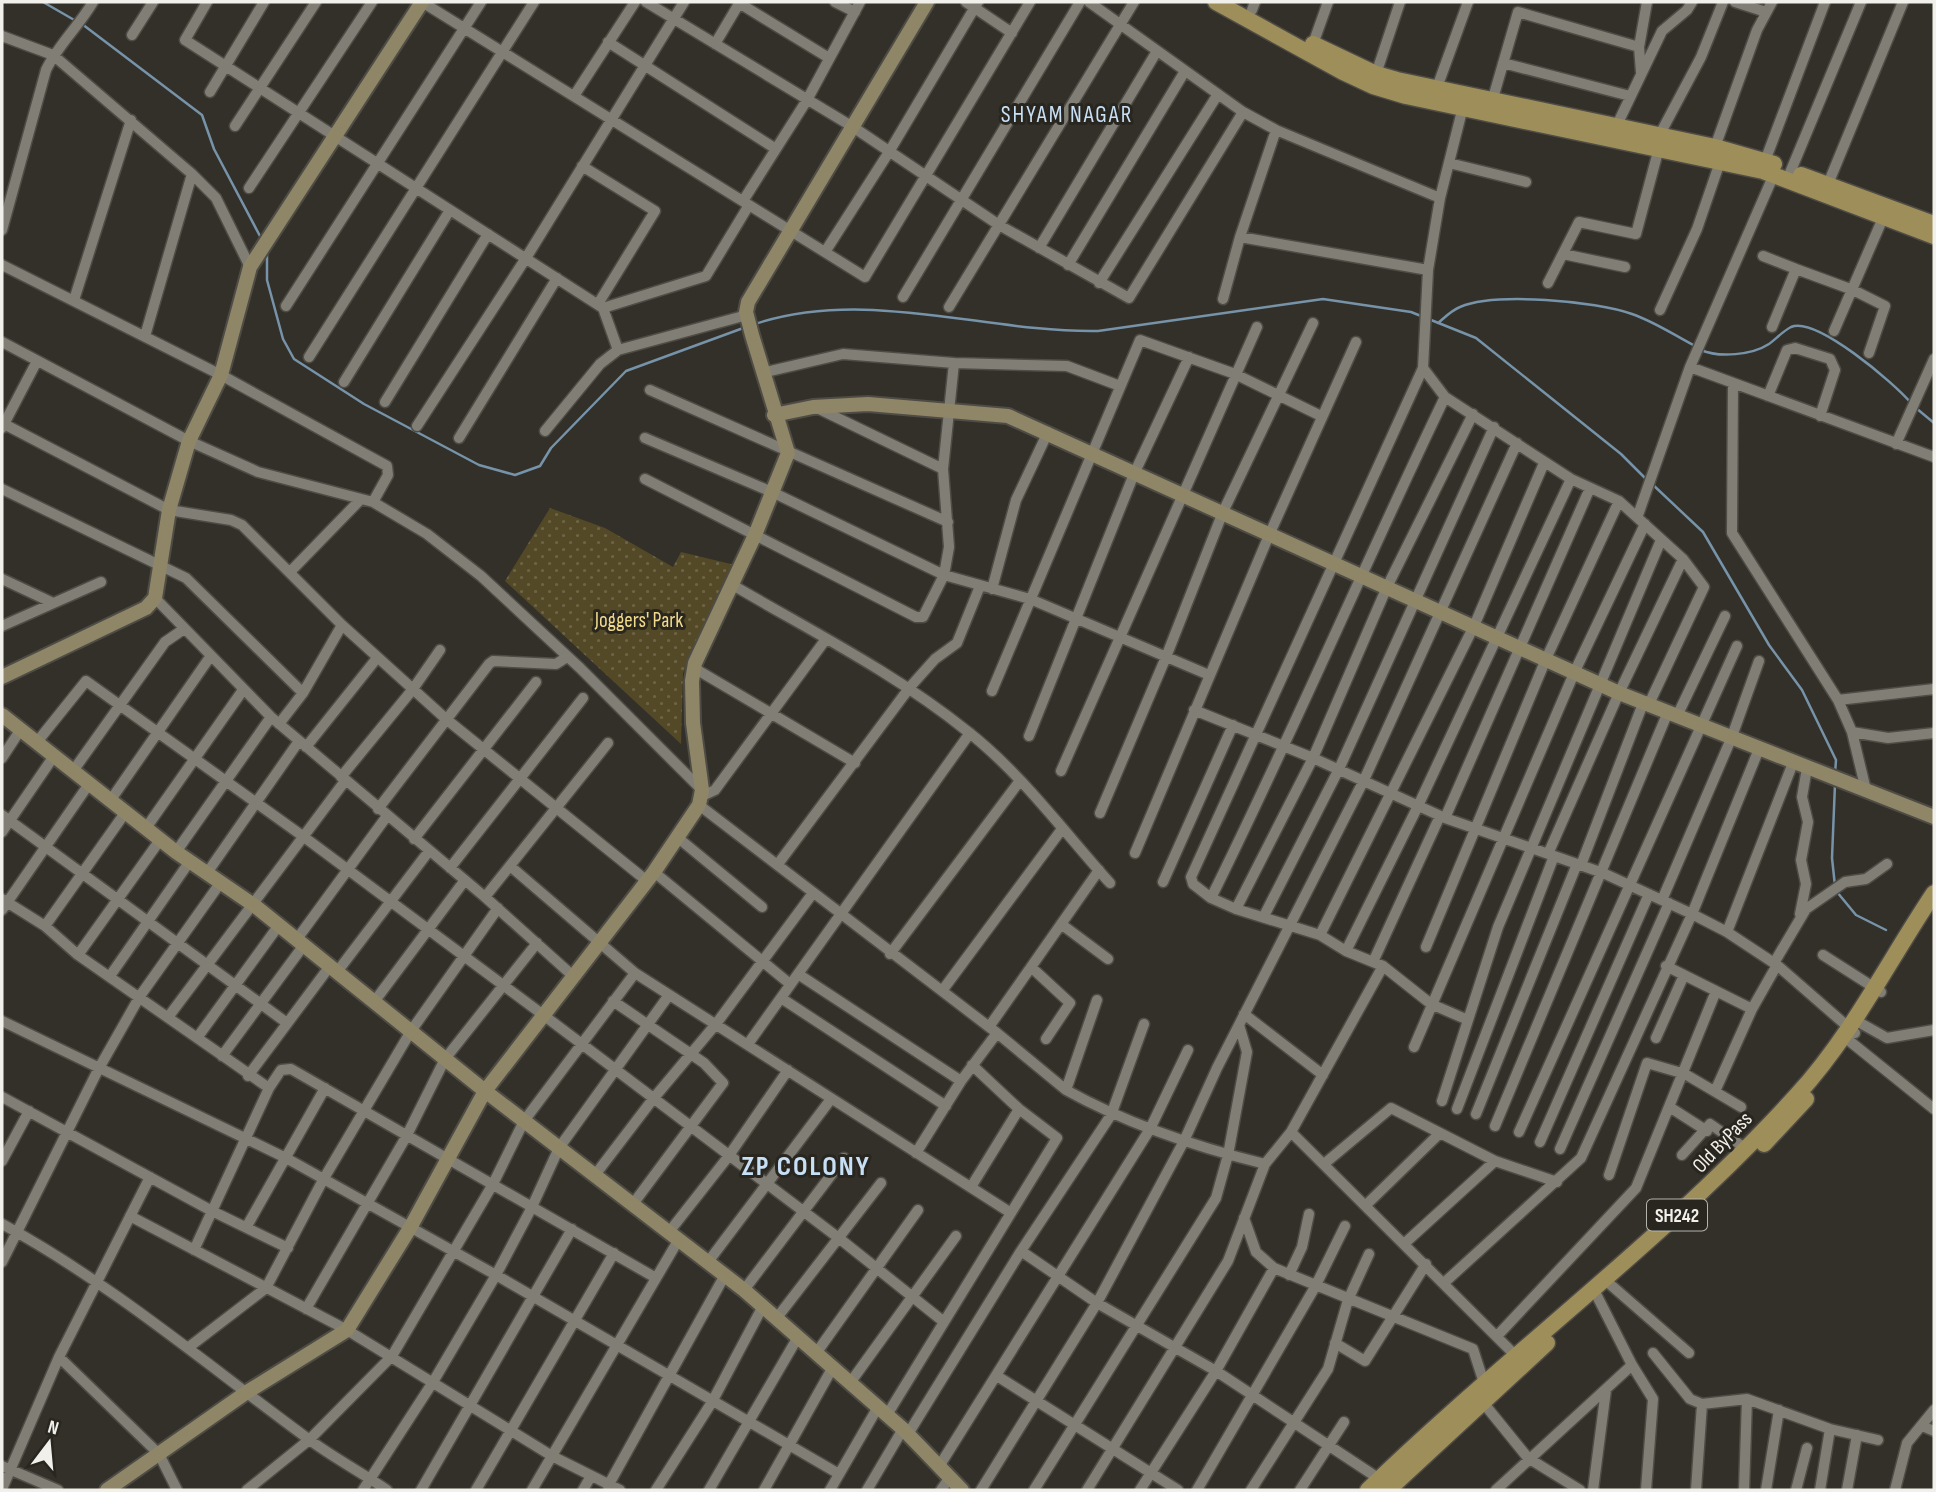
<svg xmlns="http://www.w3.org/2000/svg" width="1936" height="1492" font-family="'Sofia Sans Condensed',sans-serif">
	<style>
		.park { fill: url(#park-dots) }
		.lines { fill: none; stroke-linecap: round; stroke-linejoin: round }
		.stream { stroke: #7793a9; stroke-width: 2.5 }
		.street-casing { stroke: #4e4c45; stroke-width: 13 }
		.secondary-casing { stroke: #4e4c45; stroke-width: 18 }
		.primary-casing { stroke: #4e4c45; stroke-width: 19 }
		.street { stroke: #817e76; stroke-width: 10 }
		.secondary { stroke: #8f8668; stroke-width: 14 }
		.primary { stroke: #9e8e5a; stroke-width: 16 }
		.labels { text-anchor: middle; stroke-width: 6; stroke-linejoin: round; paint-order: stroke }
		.shield { fill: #28261f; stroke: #b5b3ae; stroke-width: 2 }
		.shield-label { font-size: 19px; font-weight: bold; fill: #f1f0eb }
		.park-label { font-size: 21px; fill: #f2da8b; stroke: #28261f }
		.street-label { font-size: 21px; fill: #f1f0eb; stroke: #28261f }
		.neighbourhood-label { font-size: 23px; letter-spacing: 2px; fill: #c8e0f6; stroke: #28261f }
		.district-label { font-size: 28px; font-weight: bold; letter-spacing: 2px; fill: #c8e0f6; stroke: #28261f }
	</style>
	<defs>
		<pattern id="park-dots" width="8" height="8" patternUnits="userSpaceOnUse" patternTransform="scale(1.75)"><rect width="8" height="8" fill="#534927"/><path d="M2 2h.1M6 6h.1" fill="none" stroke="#6c6446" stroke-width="1.8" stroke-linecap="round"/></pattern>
	</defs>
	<rect width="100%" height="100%" fill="#323029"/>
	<path class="park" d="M550 508 605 528 673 567 681 552 735 565 683 673 681 744 505 581Z"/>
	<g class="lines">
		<path class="stream" d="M43 2 76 21
			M82 24 202 115 214 149 261 238
			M267 250V280L283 339 294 359 364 404 479 465 515 475 540 466 551 448 626 371 746 327
			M1438 323C1444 318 1452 310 1460 307 1496 292 1595 301 1632 314 1655 322 1674 335 1695 346
			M755 324C868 287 985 333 1098 331L1323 299 1411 312 1476 338 1621 454 1646 479
			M1701 350C1719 358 1752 355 1769 344 1776 339 1783 331 1791 327 1816 316 1894 383 1911 403
			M1916 408 1934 423
			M1651 483 1703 532 1769 645 1802 690 1836 760 1835 774
			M1835 784 1832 858 1835 886
			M1837 892 1856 915 1886 930"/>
		<defs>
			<path id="street" d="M207 2 185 40 603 308 618 350 747 315
				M422 2 865 277 1030 2
				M646 2 853 127 999 225 1129 298 1243 112
				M835 2 855 12
				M966 2 1012 33
				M1089 2 1243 112 1276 130 1440 198
				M1735 2 1766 12
				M739 3 829 58
				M1252 10 1255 2
				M132 35 153 2
				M2 36 53 55 192 174 216 198 250 267
				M608 42 776 149
				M715 44 740 2
				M1313 44 1328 2
				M1503 63 1630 96
				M1641 72 1639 47 1647 2
				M1376 74 1400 2
				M210 92 264 2
				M1435 93 1468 2
				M574 96 635 2
				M1464 103 1440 198 1428 270 1423 368 1191 877 1193 884 1211 898 1236 909 1320 935 1346 951 1383 966 1431 1004 1468 1020
				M1491 105 1518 12 1639 47
				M235 126 316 2
				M1616 127 1662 31 1687 10 1692 2
				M1659 136 1701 57 1723 2
				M1715 147 1757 30 1772 2
				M1765 161 1825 2
				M1449 163 1526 182
				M582 166 655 211 598 304
				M1787 180 1861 2
				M1828 184 1903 2
				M249 188 372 2
				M743 201 807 100 860 2
				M2 230 46 70C58 45 79 26 93 2
				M1240 237 1428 270
				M1039 248 1157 51
				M825 252 889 152 978 2
				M1563 254 1625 267
				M1763 256 1796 269
				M2 265 221 375 387 466 388 475 373 502
				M1068 265 1185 71
				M1099 283 1218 94
				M1548 283 1579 222 1636 234 1659 148
				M903 297 1080 2
				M1223 299 1240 237 1276 130
				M74 300 131 120
				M286 306 481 2
				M949 307 1134 2
				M603 308 706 276 749 205
				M1660 310 1697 229 1720 162
				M1772 327 1796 269 1853 290 1885 306 1869 353
				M1834 331 1883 218
				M145 336 192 174
				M2 342 189 441 258 472 373 502 427 534 481 576 580 668 702 790
				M309 357 534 2
				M1690 367 1934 457
				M1423 368 1445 397 1571 479 1619 501 1683 559 1704 587 1649 704
				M762 373 843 354 954 363 1067 366 1120 386
				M344 382 450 210
				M1733 383 1732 533 1838 700 1852 732 1866 790
				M650 390 948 522
				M1768 396 1787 350 1795 348 1830 359 1835 370 1820 416
				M385 402 488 234
				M817 408 943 469
				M4 424 169 510 231 520 242 525 342 625 446 719 647 881
				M417 426 526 258 684 2
				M2 428 37 361
				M545 431 600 364 618 350
				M459 438 557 278
				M645 438 772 492 944 575 1030 599 1209 675
				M1896 444 1934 359
				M645 479 916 617H923L944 575 949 547 943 469 954 363
				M2 489 186 578 303 693
				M1638 515 1690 367 1775 172
				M290 572 361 499
				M2 579 51 602
				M731 584C811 631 895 673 967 731 1021 773 1064 832 1110 883
				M992 589 1016 500 1048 432
				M155 598 271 717 485 897 573 976
				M2 626 101 582
				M694 668 855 763
				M992 691 1140 340 1235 374 1321 416
				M1838 700 1934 689
				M1194 710 1313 758 1445 818 1603 873 1692 914 1727 932 1777 965 1855 1033
				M1677 716 1725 616
				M279 724 303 693 342 625
				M1852 732 1888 738 1934 733
				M1029 736 1134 474 1189 357
				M37 742 86 681 304 837 542 1014 840 1239 944 1322
				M306 747 377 658
				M2 758 21 729
				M73 771 165 642 184 629
				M1061 771 1257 327
				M341 777 413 689 440 650
				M702 796 715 790 826 639
				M110 801 210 657
				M699 805 997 1033 1066 1090 1097 1000
				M378 809 489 664 493 661 556 664 567 657
				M1100 813 1166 657 1223 512 1313 323
				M2 815 287 1023
				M1445 818 1590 488
				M146 828 243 690
				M2 832 54 756
				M677 837 762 907
				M414 839 536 682
				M176 852 271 717
				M1135 853 1270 533 1356 342
				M1548 854 1619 693 1683 559
				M778 864 910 687 935 659 957 643 980 586
				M1581 865 1644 701
				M510 866 635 973 1011 1213
				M450 868 583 698
				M654 872 790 984
				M207 873 299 741
				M1163 882 1233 725
				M485 897 608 743
				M1211 898C1293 733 1365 563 1445 397
				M2 899 45 926 78 955 269 1088
				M1662 900 1731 739 1759 661
				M1236 909 1313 758 1387 587 1473 414
				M2 910 89 784
				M1800 914 1806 884 1801 860 1808 822 1802 797 1807 768
				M1264 916 1339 769 1494 427
				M1061 924 1108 959
				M45 926 125 813
				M1727 932 1793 763
				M1320 935 1474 626 1544 463
				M297 939 387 816
				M1426 947 1546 659 1619 501
				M1346 951 1418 806 1571 479
				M890 954 1019 782
				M78 955 160 840
				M1823 955 1881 992
				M1373 962 1440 816
				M1774 963 1806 909 1845 882 1866 879 1887 864
				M1666 966 1752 1009
				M1031 967 1070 1003 1046 1039
				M337 972 429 851
				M798 974 961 1081
				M110 976 190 861
				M942 991 1062 829
				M781 998 946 1106
				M613 1001 704 1063 723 1083 633 1204
				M374 1002 465 880
				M1244 1014 1323 1075
				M169 1016 345 781
				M1853 1019 1887 1038 1934 1030
				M2 1021 286 1158 496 1275 839 1474
				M989 1027 1099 870
				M1842 1035 1934 1109
				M197 1038 279 925
				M1656 1038 1684 975
				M748 1044 970 733
				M1414 1047 1575 671 1645 524
				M222 1056 304 945
				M248 1076 330 966
				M1716 1089 1752 1009 1777 965
				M1066 1090C1129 1125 1196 1147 1265 1164
				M2 1097 212 1211 288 1248
				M1442 1101 1498 927 1661 540
				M1671 1108 1707 1131
				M1457 1109 1554 856
				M1476 1114 1577 864
				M1495 1126 1668 712
				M1291 1132 1519 1359
				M1519 1132 1737 646
				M1540 1142 1649 894
				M1560 1149 1669 903
				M916 1153 961 1081 997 1033
				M1682 1155 1710 1124 1745 1148
				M2 1161 29 1111
				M1324 1164 1391 1108 1495 1161 1557 1182
				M595 1175 653 1099 716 1024 813 893
				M1609 1175 1647 1063 1685 1074 1741 1107
				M971 1187 1019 1109
				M1366 1205 1438 1135
				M130 1216 347 1330 552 1456 620 1490
				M1244 1218 1256 1252 1274 1268 1473 1349 1485 1386
				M2 1224C112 1284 206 1364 307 1438 332 1457 361 1472 387 1490
				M247 1226 325 1088
				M669 1232 728 1157 788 1070
				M1405 1243 1495 1161
				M194 1250 269 1088 281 1070 291 1069 656 1278
				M1021 1251 1097 1303 1216 1371 1384 1482
				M2 1262 98 1070 140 996 221 882
				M708 1262 831 1099
				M1289 1275 1302 1247 1309 1214
				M1604 1279 1689 1353
				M1445 1282 1581 1158 1692 914 1759 749
				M1593 1288 1632 1365 1653 1399 1646 1490
				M744 1290 844 1158
				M306 1309 406 1137 445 1059 537 943
				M776 1319 881 1183
				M1498 1335 1636 1188 1716 991
				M1335 1343 1365 1361 1426 1264
				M189 1347 266 1288 323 1180 411 1031 498 908
				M817 1352 918 1210
				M1653 1353 1690 1399 1702 1404 1747 1399 1830 1429 1878 1440
				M59 1357 159 1454 177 1490
				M997 1376 1178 1490
				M850 1383 956 1236
				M1481 1400 1528 1458 1580 1490
				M887 1415 1057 1138 1019 1109 972 1065
				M1922 1426 1934 1431
				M908 1434 1021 1251 1111 1115 1144 1024
				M940 1465 1150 1129 1188 1050
				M2 1466 58 1490
				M608 1486 725 1275
				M2 1489 59 1357 150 1177
				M247 1490 309 1440 392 1356 493 1184 524 1121 635 973
				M363 1490 433 1382 496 1275 531 1209 559 1148 669 995
				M421 1490 572 1229
				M476 1490 614 1253
				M532 1490 679 1239
				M583 1490 591 1476
				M656 1490 712 1402 763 1306
				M709 1490 798 1337
				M764 1490 833 1367
				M830 1490 878 1407
				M867 1490 903 1429
				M941 1490 950 1477
				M981 1490 1097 1303 1184 1141 1217 1068 1364 780 1517 443
				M1034 1490 1216 1198 1228 1155 1247 1052 1239 1025
				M1087 1490 1228 1261 1265 1164 1291 1132 1383 966
				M1140 1490 1216 1371 1274 1268
				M1197 1490 1315 1287 1345 1226
				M1251 1490 1328 1369 1348 1300 1369 1254
				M1300 1490 1344 1422
				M1496 1490 1632 1365
				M1593 1490 1606 1390
				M1696 1490 1702 1404
				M1744 1490 1747 1399
				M1766 1490 1779 1410
				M1796 1490 1807 1448
				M1820 1490 1830 1429
				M1847 1490 1857 1435
				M1895 1490 1907 1443 1934 1410"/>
			<path id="secondary" d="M774 415 813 407 868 404 1008 416 1619 693 1934 817
				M2 677 146 608 155 598 169 510 189 441 221 375 250 267 422 2
				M2 715 176 852 255 906 485 1091 744 1290 903 1429 962 1490
				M107 1490 247 1392 347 1330 410 1228 485 1091 654 872 699 805 702 790 693 723 692 681 695 663 755 535 788 453 752 335 746 312 748 302 927 2"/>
			<path id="primary" d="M1216 2 1343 72 1373 86 1406 96 1763 171 1934 236
				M1313 44 1376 74 1397 80 1715 147 1774 164
				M1801 175 1931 223
				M1764 1144 1806 1099
				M1368 1490C1507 1355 1666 1239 1797 1095 1852 1035 1889 960 1934 893
				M1388 1490 1547 1343"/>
		</defs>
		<use href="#street" class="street-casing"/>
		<use href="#secondary" class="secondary-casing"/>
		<use href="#primary" class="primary-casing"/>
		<use href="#street" class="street"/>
		<use href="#secondary" class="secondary"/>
		<use href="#primary" class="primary"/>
	</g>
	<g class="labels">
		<rect class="shield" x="1647" y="1199.5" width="60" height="31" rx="5"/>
		<g class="shield-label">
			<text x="1677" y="1222">SH242</text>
		</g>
		<g class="park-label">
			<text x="639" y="627">Joggers' Park</text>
		</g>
		<g class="street-label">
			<text transform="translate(1722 1142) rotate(-46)" y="7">Old ByPass</text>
		</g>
		<g class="neighbourhood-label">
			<text x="1067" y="122">SHYAM NAGAR</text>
		</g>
		<g class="district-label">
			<text x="806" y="1175">ZP COLONY</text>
		</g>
	</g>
	<rect width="1936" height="1492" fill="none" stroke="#f1f0eb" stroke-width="7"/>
	<g transform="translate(49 1443) rotate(16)" stroke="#28261f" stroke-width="5" paint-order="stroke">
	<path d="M0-5L12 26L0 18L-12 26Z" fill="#f1f0eb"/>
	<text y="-10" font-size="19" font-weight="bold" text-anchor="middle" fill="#f1f0eb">N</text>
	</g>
</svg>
